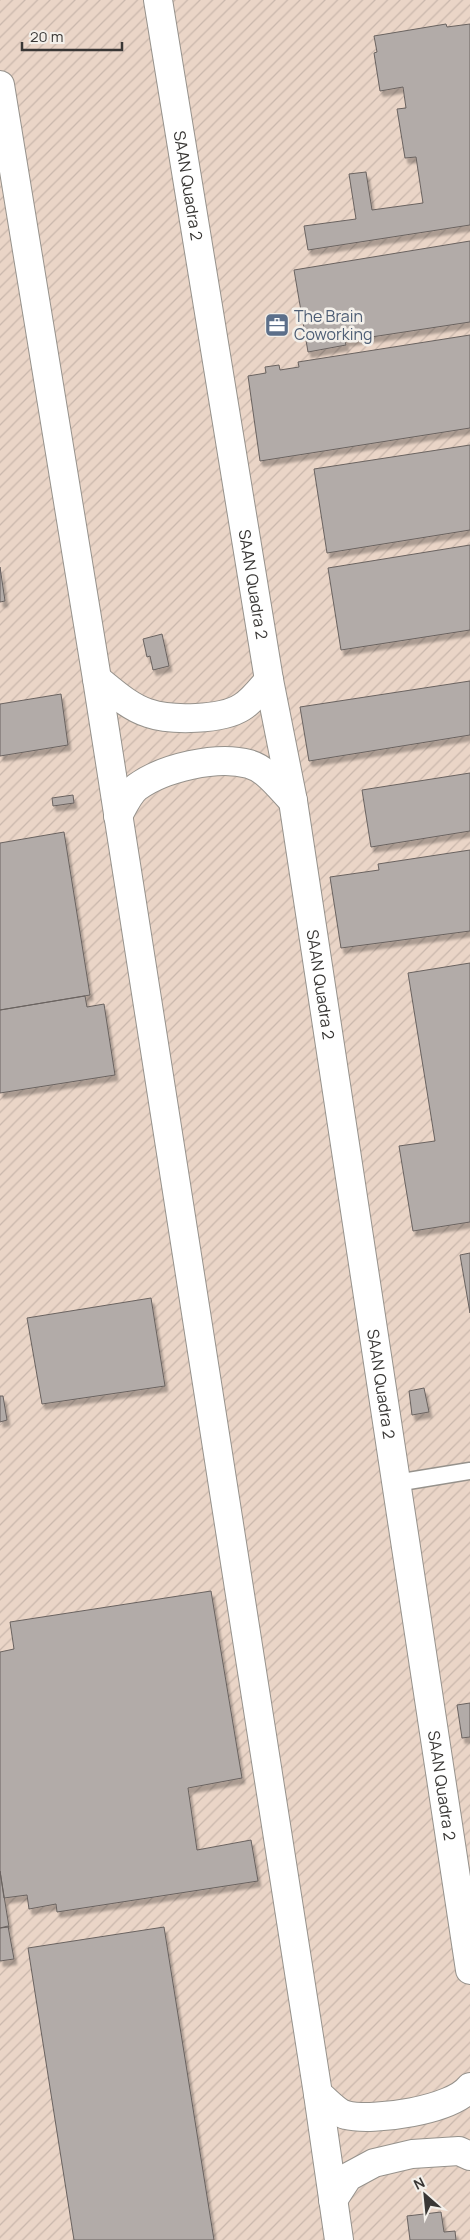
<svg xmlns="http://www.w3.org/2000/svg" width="470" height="2240" font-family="Manrope,sans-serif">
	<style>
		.industrial { fill: url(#industrial-furrows) }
		.building { fill: #b2aba8; stroke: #6a6360; filter: url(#shadow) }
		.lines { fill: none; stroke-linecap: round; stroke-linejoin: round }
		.service-casing { stroke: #96928c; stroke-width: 19 }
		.minor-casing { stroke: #96928c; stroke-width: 30 }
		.service { stroke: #fff; stroke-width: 16 }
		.minor { stroke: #fff; stroke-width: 28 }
		.labels { text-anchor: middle; stroke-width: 5; stroke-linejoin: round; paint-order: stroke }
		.street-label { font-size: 16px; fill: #393735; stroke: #f4f0ea }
		.service-label { font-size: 16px; fill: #4e5e75; stroke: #f4f0ea; text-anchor: start }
	</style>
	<defs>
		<pattern id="industrial-furrows" width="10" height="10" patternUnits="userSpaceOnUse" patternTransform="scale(1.25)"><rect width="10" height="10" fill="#ead5c7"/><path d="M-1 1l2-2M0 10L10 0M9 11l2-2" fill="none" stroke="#c9b7ac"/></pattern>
		<filter id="shadow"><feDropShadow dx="3" dy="5.5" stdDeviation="1" flood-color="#0004"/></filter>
	</defs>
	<rect width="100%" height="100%" fill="#e7e3dc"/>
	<path class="industrial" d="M0 0H470V2240H0Z"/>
	<path class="building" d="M446 24 447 27 470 24V225L308 250 304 226 356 219 349 174 366 172 372 210 423 203 416 157 405 158 397 109 406 108 403 87 380 91 374 53 377 52 374 36Z
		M470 241V322L345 341 346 345 308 352 294 270Z
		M470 335V428L260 461 248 376 266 373 265 367 279 365 280 370 299 367 298 362Z
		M470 445V530L327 553 314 469Z
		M470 545V630L341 650 328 568Z
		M0 567 5 601 0 602Z
		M162 634 169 666 153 670 150 656 147 657 143 639Z
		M470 681V735L309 761 300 707Z
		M61 694 68 745 0 756V704Z
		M470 773V831L371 847 362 790Z
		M73 795 74 803 53 806 52 798Z
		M64 832 90 995 0 1010V843Z
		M470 850V931L341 948 330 877 379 870 378 864Z
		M470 963V1222L413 1231 399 1146 435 1141 408 973Z
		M85 996 87 1007 104 1004 115 1075 0 1093V1010Z
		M470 1253V1313L460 1255Z
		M151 1298 165 1386 42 1404 27 1318Z
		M424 1388 429 1412 412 1415 409 1391Z
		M0 1396H3L7 1420 0 1422Z
		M211 1591 242 1778 188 1788 197 1850 251 1840 258 1881 57 1912 56 1904 29 1909 27 1895 4 1898 0 1871V1652L14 1649 10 1622Z
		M470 1703V1737L462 1738 457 1705Z
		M0 1871 9 1927 0 1928Z
		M8 1926 14 1959 0 1961V1928Z
		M164 1927 214 2240H74L28 1948Z
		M441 2212 444 2232 455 2231 456 2240H410L407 2216Z"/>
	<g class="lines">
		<defs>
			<path id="service" d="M396 1483 470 1471"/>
			<g id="minor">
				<path id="s1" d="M158 0 269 680 293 801 470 1970"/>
				<path d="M0 85 97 679 318 2094 339 2240"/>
				<path d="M97 679C112 691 129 707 148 713 171 721 222 720 242 707 252 701 261 689 269 680"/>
				<path d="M118 816C123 807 129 793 137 787 163 768 217 755 249 764 267 769 280 788 293 801"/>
				<path d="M318 2094C326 2100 337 2113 346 2115 373 2122 453 2110 470 2087"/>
				<path d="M333 2200 348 2177 374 2163 412 2154 459 2151 470 2156"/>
			</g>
		</defs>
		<use href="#service" class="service-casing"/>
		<use href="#minor" class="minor-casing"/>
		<use href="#service" class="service"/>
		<use href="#minor" class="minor"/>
	</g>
	<defs>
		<symbol id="office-square" viewBox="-11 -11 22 22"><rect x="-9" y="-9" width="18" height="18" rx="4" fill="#5c6f8a" stroke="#f4f0ea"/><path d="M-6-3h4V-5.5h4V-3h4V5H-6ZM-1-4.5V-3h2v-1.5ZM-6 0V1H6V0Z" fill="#fff"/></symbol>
	</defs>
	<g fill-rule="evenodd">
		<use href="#office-square" x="263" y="311" width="28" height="28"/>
	</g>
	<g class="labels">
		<g class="street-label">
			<text dy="6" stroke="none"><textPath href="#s1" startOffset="188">SAAN Quadra 2</textPath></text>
			<text dy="6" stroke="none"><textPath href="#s1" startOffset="592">SAAN Quadra 2</textPath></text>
			<text dy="6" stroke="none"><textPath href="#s1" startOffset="998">SAAN Quadra 2</textPath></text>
			<text dy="6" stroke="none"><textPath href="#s1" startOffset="1402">SAAN Quadra 2</textPath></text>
			<text dy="6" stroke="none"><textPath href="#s1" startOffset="1808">SAAN Quadra 2</textPath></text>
		</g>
		<g class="service-label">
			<text x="294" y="322">The Brain<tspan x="294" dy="18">Coworking</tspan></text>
		</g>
	</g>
	<g transform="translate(425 2195) rotate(333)" stroke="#f4f0ea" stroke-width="4" paint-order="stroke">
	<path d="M0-4L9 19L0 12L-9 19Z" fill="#393735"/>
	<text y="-8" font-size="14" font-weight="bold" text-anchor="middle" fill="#393735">N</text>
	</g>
	<path d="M22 42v8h100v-8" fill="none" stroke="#393735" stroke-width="2.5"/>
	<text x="30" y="42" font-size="15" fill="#393735" stroke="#f4f0ea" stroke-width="4" paint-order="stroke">20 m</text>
</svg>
